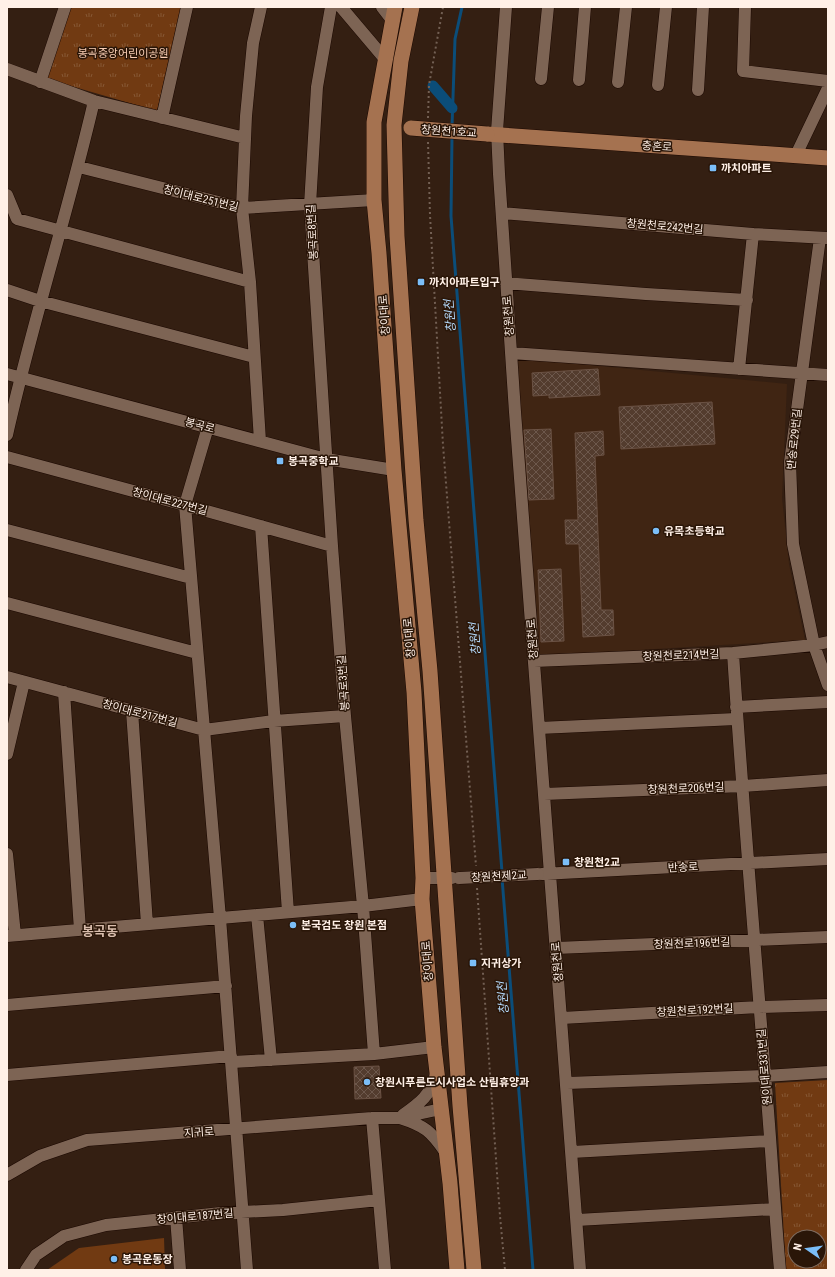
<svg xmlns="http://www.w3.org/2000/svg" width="835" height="1277" font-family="'Roboto Condensed','Noto Sans KR',sans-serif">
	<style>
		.built { fill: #402513 }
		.park { fill: url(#park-tufts); fill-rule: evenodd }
		.pitch { fill: #713a12 }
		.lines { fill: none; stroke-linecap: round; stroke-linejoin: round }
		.stream { stroke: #0b4d79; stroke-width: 3 }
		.canal { stroke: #0b4d79; stroke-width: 11 }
		.building { fill: url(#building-cross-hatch); stroke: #6b5244 }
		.minor-casing { stroke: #1b0800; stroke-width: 13 }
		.major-casing { stroke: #1b0800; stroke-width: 16 }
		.path { stroke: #736054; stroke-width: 2; stroke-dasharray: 2 3; stroke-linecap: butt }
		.minor { stroke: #7d6454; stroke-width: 12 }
		.major { stroke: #a57250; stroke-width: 15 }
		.minor-bridge-casing { stroke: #1b0800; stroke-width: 13; stroke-linecap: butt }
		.major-bridge-casing { stroke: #1b0800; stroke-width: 16; stroke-linecap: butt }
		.minor-bridge { stroke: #7d6454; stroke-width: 12 }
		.major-bridge { stroke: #a57250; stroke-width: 15 }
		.poi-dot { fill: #7bbef8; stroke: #2a1608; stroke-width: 1.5 }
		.labels { text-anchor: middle; stroke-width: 3; stroke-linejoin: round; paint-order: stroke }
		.park-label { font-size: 11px; fill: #f8cdb3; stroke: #2a1608 }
		.street-label { font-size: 11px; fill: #fff0e7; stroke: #2a1608 }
		.poi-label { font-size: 11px; font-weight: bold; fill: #fff0e7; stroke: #2a1608; text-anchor: start }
		.water-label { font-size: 12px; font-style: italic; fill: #b6dbfd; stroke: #2a1608 }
		.quarter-label { font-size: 13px; font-weight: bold; fill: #d8bcab; stroke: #2a1608 }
	</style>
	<defs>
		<pattern id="park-tufts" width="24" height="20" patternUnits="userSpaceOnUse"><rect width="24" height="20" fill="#713a12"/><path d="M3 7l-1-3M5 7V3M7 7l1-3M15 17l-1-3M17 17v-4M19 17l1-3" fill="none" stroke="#865734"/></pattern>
		<pattern id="building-cross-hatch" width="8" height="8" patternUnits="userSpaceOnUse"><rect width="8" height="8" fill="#533c2e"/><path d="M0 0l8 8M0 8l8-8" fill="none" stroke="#6d584c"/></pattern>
	</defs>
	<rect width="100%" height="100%" fill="#341f12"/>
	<path class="built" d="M515 358 787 384 782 498 789 564 805 640 537 656Z"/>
	<path class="park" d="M71 7H181L157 111 47 79Z
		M828 1080V1270H786L775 1083ZM795 1237H819V1261H795Z"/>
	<path class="pitch" d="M164 1238 165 1270H47L79 1248Z"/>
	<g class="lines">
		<path class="stream" d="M452 126 455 39 462 7
			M452 136 451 216 502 872
			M502 878 533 1270"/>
		<path class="canal" d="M433 86 452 108"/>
	</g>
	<path class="building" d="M598 369 600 395 549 398V395L533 396 532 373Z
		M712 402 715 444 621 449 619 407Z
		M551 429 554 499 529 500 524 430Z
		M603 431 604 455 595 456 601 610H613L614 635 583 637 579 544H566L565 520H578L575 433Z
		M561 569 564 641 541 642 538 570Z
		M379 1066 381 1098 355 1099 354 1067Z"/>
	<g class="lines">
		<defs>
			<path id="minor" d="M331 7 317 87 310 205 332 546 345 716 363 906 374 1054
				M341 7 385 59
				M382 7 392 20
				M506 7 497 131 499 174 515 412 580 1270
				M745 7 743 71 828 81
				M7 69 94 101 245 138
				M541 79 548 7
				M579 80 585 7
				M40 82 65 7
				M618 82 626 7
				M658 85 666 7
				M698 90 703 7
				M162 118 187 7
				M796 155 828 88
				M79 167 242 208 374 200
				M7 195 17 219 250 282
				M502 213 753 234 827 238
				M820 238 790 462 793 544 814 645 828 685
				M506 283 646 294 747 300
				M7 290 40 301 254 357
				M511 353 828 375
				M739 369 753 234
				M7 374 326 459 394 470
				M208 427 185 505 220 918 247 1270
				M7 435C32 323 68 213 94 101
				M260 441 250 282 242 208 246 116 253 43 261 7
				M7 457 185 505 332 546
				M261 526 288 912
				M7 530 191 578
				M7 603 197 653
				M733 653C742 794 754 934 765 1075 771 1140 774 1205 780 1270
				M534 661 733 653 814 645 828 642
				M7 677 204 730 274 721 345 716
				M64 692 80 930
				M736 707 828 702
				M132 711 147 924
				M539 728 736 719
				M7 754 24 682
				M544 794 743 786 828 780
				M7 854 15 935
				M542 874 828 859
				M423 878H452
				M257 915 271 1060
				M7 936 363 906 422 899
				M556 948 828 937
				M7 1005 226 986
				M562 1018 759 1007 828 1005
				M232 1062 374 1054 434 1047
				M7 1075 231 1056
				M567 1083 765 1076 828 1072
				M403 1115C420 1103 431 1095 436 1074
				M372 1118 385 1270
				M400 1118C425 1126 431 1131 446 1153
				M572 1152 769 1141
				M7 1175 40 1156 87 1140 372 1118H399L441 1109
				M176 1217 180 1270
				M577 1220 774 1209
				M26 1270 36 1255 64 1236 106 1225 221 1213 283 1210 379 1200"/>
			<path id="major" d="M395 7 374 122V200L379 253 394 470 414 692 423 878 422 899 434 1047 450 1183 457 1270
				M412 7 401 61 394 125 397 236 416 520 430 671 460 1106 474 1270
				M487 134 828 158"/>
		</defs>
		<use href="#minor" class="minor-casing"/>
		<use href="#major" class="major-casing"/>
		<path class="path" d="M428 118 429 85 443 7
			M428 142 430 215 443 445 476 866
			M477 888 500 1216 505 1270"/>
		<use href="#minor" class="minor"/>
		<use href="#major" class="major"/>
		<defs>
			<path id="minor-bridge" d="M459 878 538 874"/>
			<path id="major-bridge" d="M411 128 487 134"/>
		</defs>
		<use href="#minor-bridge" class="minor-bridge-casing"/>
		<use href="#major-bridge" class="major-bridge-casing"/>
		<use href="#minor-bridge" class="minor-bridge"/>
		<use href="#major-bridge" class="major-bridge"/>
	</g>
	<g class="poi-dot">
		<rect x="709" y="164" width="8" height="8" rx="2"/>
		<rect x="417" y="278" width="8" height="8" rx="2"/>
		<rect x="276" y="457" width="8" height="8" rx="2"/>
		<circle cx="656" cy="531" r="4"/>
		<rect x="562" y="858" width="8" height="8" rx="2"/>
		<circle cx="293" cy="925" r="4"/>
		<rect x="469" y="959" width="8" height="8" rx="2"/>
		<circle cx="367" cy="1082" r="4"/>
		<circle cx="114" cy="1259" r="4"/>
	</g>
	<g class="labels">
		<g class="park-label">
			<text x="123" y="57">봉곡중앙어린이공원</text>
		</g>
		<g class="street-label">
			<text transform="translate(449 131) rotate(4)" y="4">창원천1호교</text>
			<text transform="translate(657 146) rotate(4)" y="4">충혼로</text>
			<text transform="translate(201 198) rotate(14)" y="4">창이대로251번길</text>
			<text transform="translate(665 226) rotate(5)" y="4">창원천로242번길</text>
			<text transform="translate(312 232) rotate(-93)" y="4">봉곡로8번길</text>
			<text transform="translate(384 315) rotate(-94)" y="4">창이대로</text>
			<text transform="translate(508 316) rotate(-94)" y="4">창원천로</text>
			<text transform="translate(200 425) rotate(15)" y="4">봉곡로</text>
			<text transform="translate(794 439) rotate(-84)" y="4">반송로29번길</text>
			<text transform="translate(170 501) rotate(15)" y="4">창이대로227번길</text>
			<text transform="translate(409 638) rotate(-95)" y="4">창이대로</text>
			<text transform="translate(532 639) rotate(-94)" y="4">창원천로</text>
			<text transform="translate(681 655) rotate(-2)" y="4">창원천로214번길</text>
			<text transform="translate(343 683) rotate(-94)" y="4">봉곡로3번길</text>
			<text transform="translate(140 713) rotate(15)" y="4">창이대로217번길</text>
			<text transform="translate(686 788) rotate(-2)" y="4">창원천로206번길</text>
			<text transform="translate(683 867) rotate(-3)" y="4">반송로</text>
			<text transform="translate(499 876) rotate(-3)" y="4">창원천제2교</text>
			<text transform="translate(692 943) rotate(-2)" y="4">창원천로196번길</text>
			<text transform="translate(427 961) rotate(-94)" y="4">창이대로</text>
			<text transform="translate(557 962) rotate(-95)" y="4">창원천로</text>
			<text transform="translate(695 1010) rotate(-3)" y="4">창원천로192번길</text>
			<text transform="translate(764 1067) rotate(-95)" y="4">원이대로331번길</text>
			<text transform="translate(199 1132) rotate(-4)" y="4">지귀로</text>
			<text transform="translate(195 1216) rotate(-5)" y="4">창이대로187번길</text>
		</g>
		<g class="poi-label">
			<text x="721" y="172">까치아파트</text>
			<text x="429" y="286">까치아파트입구</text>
			<text x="288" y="465">봉곡중학교</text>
			<text x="664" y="535">유목초등학교</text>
			<text x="574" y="866">창원천2교</text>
			<text x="301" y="929">본국검도 창원 본점</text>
			<text x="481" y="967">지귀상가</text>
			<text x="375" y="1086">창원시푸른도시사업소 산림휴양과</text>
			<text x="122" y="1263">봉곡운동장</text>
		</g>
		<g class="water-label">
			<text transform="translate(450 316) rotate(-94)" y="4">창원천</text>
			<text transform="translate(475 639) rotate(-94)" y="4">창원천</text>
			<text transform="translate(503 998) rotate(-94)" y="4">창원천</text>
		</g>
		<g class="quarter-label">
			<text x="100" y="936">봉곡동</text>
		</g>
	</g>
	<rect width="835" height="1277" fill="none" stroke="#fff0e7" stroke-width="16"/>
	<g transform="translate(807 1249) rotate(283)"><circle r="19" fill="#2a1608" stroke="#7f6d61"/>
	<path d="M0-3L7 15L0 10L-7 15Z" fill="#7bbef8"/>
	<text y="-6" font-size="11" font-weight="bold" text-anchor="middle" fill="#fff0e7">N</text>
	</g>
</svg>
